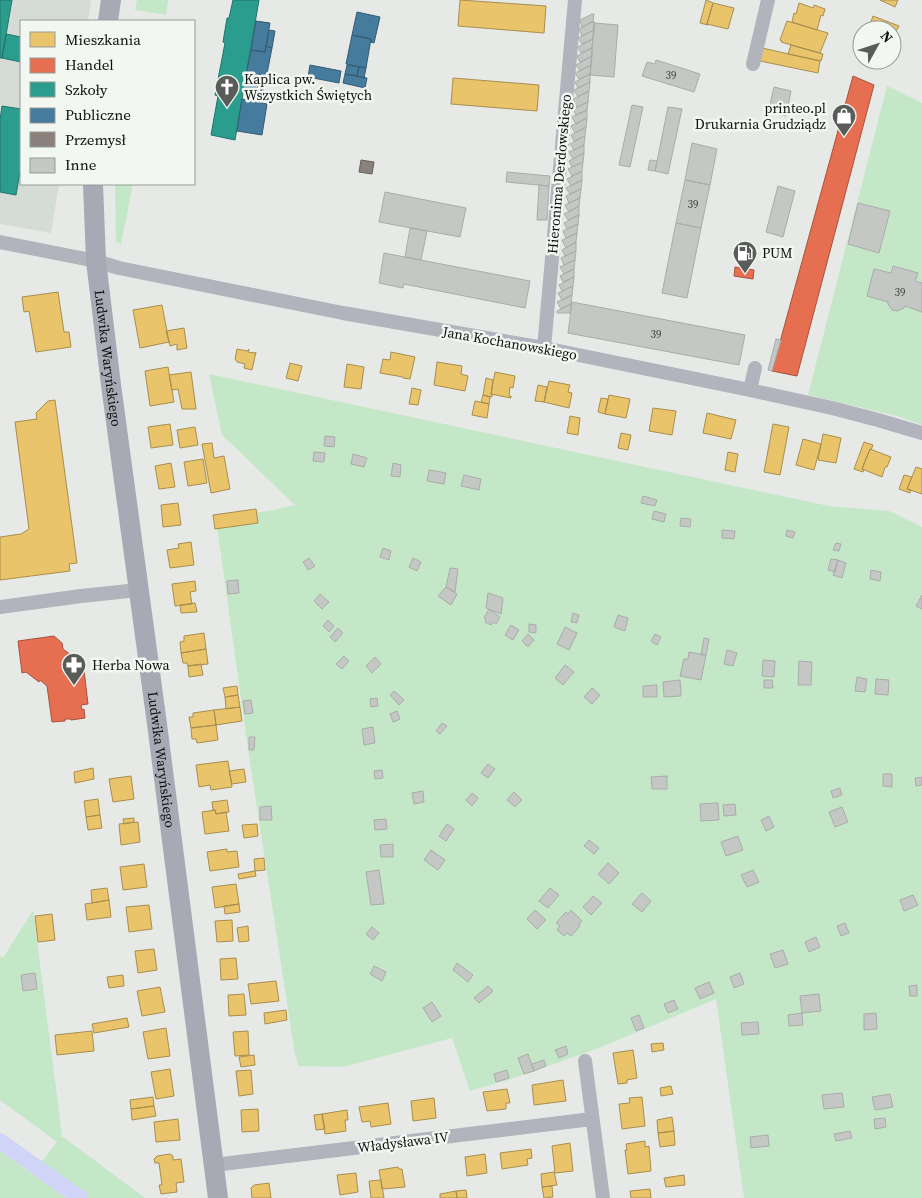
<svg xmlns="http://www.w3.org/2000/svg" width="922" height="1198" font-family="'Source Serif 4',serif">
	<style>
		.built { fill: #d5dcd5 }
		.green { fill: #c4e8c7 }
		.homes { fill: #e9c46a; stroke: #a88e4f }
		.shops { fill: #e76f51; stroke: #a6523d }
		.schools { fill: #2a9d8f; stroke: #227369 }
		.public { fill: #457b9d; stroke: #355b72 }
		.industry { fill: #8a817c; stroke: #655f5b }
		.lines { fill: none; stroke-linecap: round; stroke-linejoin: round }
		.canal { stroke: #d0d4f6; stroke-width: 16 }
		.building { fill: #c4c7c4; stroke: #aaacaa }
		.street { stroke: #b2b3bd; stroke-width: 14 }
		.secondary { stroke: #a8a9b5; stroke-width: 20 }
		.labels { text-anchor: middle; stroke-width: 5; stroke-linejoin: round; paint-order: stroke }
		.number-label { font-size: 11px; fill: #3c3e3c }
		.poi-label { font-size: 14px; fill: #0f100f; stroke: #f2f7f2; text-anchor: start }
		.street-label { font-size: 14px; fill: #0f100f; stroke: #f2f7f2 }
	</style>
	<rect width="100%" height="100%" fill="#e6e9e6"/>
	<path class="built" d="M0 0H91L88 21H21V184H59L51 233 0 224Z"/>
	<path class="green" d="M137 0H168L166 15 135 10Z
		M887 86 922 103V425L897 416 808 395Z
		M115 184H133L121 244 116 242Z
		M209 374 829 506 889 511 922 527V1198H744L716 999 599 1048 508 1080 470 1091 452 1038 343 1067 299 1066 295 1055 249 756 216 519 274 510 295 505 222 435Z
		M33 910 62 1135 61 1138 63 1137 74 1145 145 1198H80L39 1165 57 1142 0 1100V956L3 958Z
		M0 1151 66 1198H0Z"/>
	<path class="homes" d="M460 0 546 6 544 33 458 26Z
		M706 0 713 3 707 24 708 25 700 23Z
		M880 0H898L895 7Z
		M713 3 734 8 728 29 707 24Z
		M799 3 813 8 814 5 825 9 823 16 821 15 817 30 792 22 794 13 796 14Z
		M873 16 899 26 892 39V30H868Z
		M787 21 828 33 820 53 781 42 782 41 780 40Z
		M791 45 823 54 821 61 788 54Z
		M762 48 820 61 818 73 760 61Z
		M453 78 539 85 537 111 451 104Z
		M58 292 64 332H69L71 347 36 352 29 311 24 312 22 297Z
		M162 305 169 342 140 348 133 310Z
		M184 328 187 348 177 350V344L170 346 166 331Z
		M237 349 247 351 249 349 248 352 255 353 256 352 252 370 244 368 245 364 237 362 235 359Z
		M391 352 415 357 410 379 403 378V377L380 373 383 359 390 360Z
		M437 362 462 366 461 374 468 376 465 391 434 385Z
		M290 363 302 366 298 381 286 378Z
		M347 364 364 367 361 389 344 387Z
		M168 367 174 402 150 406 145 371Z
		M191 372 196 409H182L178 389 172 390 169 375Z
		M495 372 515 376 513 388 510 387 509 396H511V398L491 394Z
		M486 378 493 380 491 394H492V397L483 395Z
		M549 381 570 385 568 392 572 393 569 408 544 402Z
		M538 385 547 387 544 402 535 401Z
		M412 388 421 390 418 405 409 404Z
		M483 395 490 397 489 404 481 402Z
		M609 395 630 399 626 418 605 414Z
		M601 398 608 399 605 414 598 412Z
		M55 400 77 563 69 564 70 571 0 580V537L21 534 29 529 15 422 37 419 36 413 48 401Z
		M475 401 489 404 487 418 472 415Z
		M653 408 676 411 672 435 649 431Z
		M707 413 736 420 731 439 703 433Z
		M570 416 580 418 578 435 567 433Z
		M170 424 173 445 151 448 148 427Z
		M773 424 789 427 780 475 764 472Z
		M195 427 198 445 180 448 177 430Z
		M621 433 631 435 628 450 618 448Z
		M823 434 841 438 836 463 818 460Z
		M803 439 821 444 814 470 796 465Z
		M864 442 873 445 871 450 870 449 862 469 864 470 863 472 854 469Z
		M212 443 214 458 224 456 230 489 211 493 202 444Z
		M870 449 891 457 887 467H885L882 477 862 469Z
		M728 452 738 454 735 472 725 470Z
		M203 459 207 483 188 486 184 462Z
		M171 463 175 487 159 489 155 466Z
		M916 467 922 469V494L907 489Z
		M904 475 912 477 907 489 911 490 910 493 899 489Z
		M178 503 181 525 163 527 161 505Z
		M256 509 258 523 215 529 213 515Z
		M191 542 194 565 170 568 167 550 179 548 178 544Z
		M195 581 196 591 190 592 192 604 175 606 172 584Z
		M195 603 197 612 181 613 180 605Z
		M204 633 206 649 181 653 180 642 184 641V636Z
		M206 649 208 664 188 666 187 663H183L181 653Z
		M201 664 203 675 189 677 188 666Z
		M237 686 238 695 225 697 223 688Z
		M238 695 240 707 226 709 225 697Z
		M240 707 242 721 216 725 214 710Z
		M214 710 216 725 191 728 189 717H193V713Z
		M216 725 218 740 197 743 196 739H192L191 728Z
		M228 761 232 787 211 790 210 785 199 787 196 765Z
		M93 768 94 779 75 783 74 772Z
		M244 769 246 782 232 784 229 771Z
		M131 776 134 799 113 802 109 779Z
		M98 799 100 815 86 817 84 801Z
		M227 800 229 812 216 814 215 810H213L212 802Z
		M215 810 216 814 226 812 229 831 205 834 202 812Z
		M100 815 102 828 88 830 86 817Z
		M134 818V822L124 824 123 819Z
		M138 822 140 842 121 845 119 824Z
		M257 824 258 836 244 838 242 825Z
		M227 849V852L237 851 239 867 210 871 207 852Z
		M264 858 265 870 255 871 254 859Z
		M144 864 147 887 123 890 120 867Z
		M255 871 256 876 239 879 238 874Z
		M236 884 239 904 215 908 212 887Z
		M107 888 109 900 92 903 91 890Z
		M109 900 111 917 87 920 85 904Z
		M239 904 240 912 225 914 224 906Z
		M149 905 152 929 129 932 126 907Z
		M52 914 55 940 38 942 35 916Z
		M232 920 233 941 217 942 215 921Z
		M248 926 249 941 239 942 237 928Z
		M154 949 157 970 138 973 135 951Z
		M236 958 238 979 221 980 220 959Z
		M123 975 124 986 109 988 107 977Z
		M276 981 279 1001 251 1004 248 984Z
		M160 987 165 1012 142 1016 137 991Z
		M244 994 246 1015 229 1016 228 995Z
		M286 1010 287 1020 265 1024 264 1013Z
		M127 1018 129 1027 94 1033 92 1024Z
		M166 1028 170 1056 148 1059 143 1032Z
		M92 1031 94 1051 57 1055 55 1035Z
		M248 1031 249 1055 235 1056 233 1032Z
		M663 1043 664 1050 652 1052 651 1044Z
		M633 1050 637 1078 627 1080V1083L618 1084 613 1053Z
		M254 1055 255 1065 241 1067 239 1057Z
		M170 1069 174 1096 156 1099 151 1072Z
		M251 1070 253 1094 239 1096 236 1071Z
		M563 1080 566 1101 534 1105 532 1085Z
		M671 1086 673 1094 661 1096 660 1088Z
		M507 1089 510 1103H506V1109L487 1111 483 1092Z
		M153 1097 154 1106 131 1109 130 1100Z
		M642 1097 645 1126 622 1129 619 1104 630 1103 629 1098Z
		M434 1098 436 1118 413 1121 411 1101Z
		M388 1103 391 1124 371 1127 370 1121 362 1122 359 1107Z
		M154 1106 156 1116 132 1120 131 1109Z
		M258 1109 259 1131 242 1132 241 1110Z
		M347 1110 348 1120H345L346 1131 325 1134 322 1114Z
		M322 1114 325 1129 316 1130 314 1115Z
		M672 1117 674 1131 658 1133 657 1120Z
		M178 1119 180 1140 156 1142 154 1122Z
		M674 1131 675 1145 660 1147 658 1133Z
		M645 1141V1147L649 1146 651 1171 628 1174 625 1150H627L626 1144Z
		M570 1143 573 1171 555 1173 552 1146Z
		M531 1149 532 1158 527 1159 528 1165 502 1169 500 1153Z
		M170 1154 173 1156V1160L181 1159 184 1182 176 1183 177 1192 161 1194 159 1185H162L159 1163H155L154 1159 157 1156Z
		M485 1154 487 1173 467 1176 465 1157Z
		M398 1167 399 1169H402L405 1187 382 1189 379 1170Z
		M554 1172 557 1185 542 1187 541 1174Z
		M356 1173 358 1192 340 1195 337 1175Z
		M684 1175 685 1185 666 1187 664 1178Z
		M381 1180 384 1198H371L369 1181Z
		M269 1183 271 1198H252L251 1188 254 1185Z
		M552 1186 553 1197 544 1198 542 1187Z
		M650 1189 651 1198H631L630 1191Z
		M466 1190 467 1198H457L456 1191Z
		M456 1191 457 1198H440V1194Z"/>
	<path class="shops" d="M853 76 874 85 797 376 772 371Z
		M735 267 754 270 753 279 734 276Z
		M54 636 62 643 63 649 71 655 78 654 80 671 84 670 88 704 81 705 82 710 84 709 85 718 71 720 70 719H65V721L52 722 47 686 40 680 39 682 26 672 22 673 18 641Z"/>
	<path class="schools" d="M0 0H12L2 58H0Z
		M233 0H259L242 99 235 140 211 135 218 96 215 95 225 43 223 42 227 18H229Z
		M6 34 21 37V62L2 58Z
		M2 106 21 109V166L16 195 0 192V120Z"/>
	<path class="public" d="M357 12 380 17 374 43 371 42V39L352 35Z
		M256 21 270 23 265 52 251 50Z
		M269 30 275 31 272 48 266 46Z
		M352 35 371 39 366 68 346 64Z
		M266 46 272 48 264 89 258 93 243 90 251 50 265 52Z
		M310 65 341 71 339 83 308 77Z
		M347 65 359 67 357 76 345 74Z
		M359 67 366 68 364 78 357 76Z
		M345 74 367 78 365 88 343 83Z
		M242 99 267 104 262 135 237 131Z"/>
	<path class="industry" d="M361 160 374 162 372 174 359 172Z"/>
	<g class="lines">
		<path class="canal" d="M0 1141 80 1198"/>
	</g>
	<path class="building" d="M592 14H594L593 22H592L582 27 580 20Z
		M592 22H595L594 30 582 36 579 29Z
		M594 23 618 25 614 77 590 75Z
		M594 30 593 39 582 44 578 38Z
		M593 39 592 48 581 53 578 47Z
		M592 48V56L580 62 577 56Z
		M592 56 591 65 580 71 576 65Z
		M656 60 700 74 694 92 642 76 647 62 655 64Z
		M591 65 590 74 579 79 575 73Z
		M590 74V82L578 88 575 82Z
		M590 82 589 91 578 97 574 90Z
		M774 87 791 91 786 116 768 113Z
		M589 91 588 102 577 107 573 99Z
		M588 102 587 110 576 115 573 109Z
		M632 105 643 107 630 167 619 165Z
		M668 107 682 109 668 174 655 171Z
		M587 110V118L576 124 572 117Z
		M587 118 586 127 575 133 571 126Z
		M586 127 585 136 574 141 571 135Z
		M585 136 584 145 574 150 570 144Z
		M692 143 717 149 710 185 685 180Z
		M584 145V153L573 159 569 152Z
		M584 153 583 162 572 167 569 161Z
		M650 160 657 161 655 171 648 170Z
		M583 162 582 171 572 176 568 169Z
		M582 171V180L571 186 567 179Z
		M507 172 550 176 549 186 506 182Z
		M582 180 581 189 570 194 566 188Z
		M685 180 710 185 701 228 676 223Z
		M539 185 549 186 547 220H537Z
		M778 186 795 191 783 237 766 232Z
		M581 189 580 198 569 203 566 196Z
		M385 192 466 208 460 237 379 222Z
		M580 198 579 206 569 212 565 205Z
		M858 203 890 211 879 253 848 244Z
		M579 206V215L568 220 564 214Z
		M579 215 578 224 567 229 564 223Z
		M676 223 701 228 687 298 662 293Z
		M578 224 577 233 566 238 563 231Z
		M410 228 427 231 421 260 405 257Z
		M577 233 576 242 566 248 562 240Z
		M576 242V251L565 256 562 250Z
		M576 251 575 260 564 265 561 258Z
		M384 253 530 281 525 308 404 284 403 288 379 283Z
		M575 260 574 269 564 274 560 267Z
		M893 266 918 273 915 281 922 283V312L905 306 904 308 898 311 892 310 888 304V302L867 296 874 269 891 273Z
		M574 269V277L563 282 560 276Z
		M574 277 573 286 562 291 559 285Z
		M573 286 572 295 562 300 558 293Z
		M572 295 571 304 561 309 557 302Z
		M572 302 745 335 739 365 568 333Z
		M571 304 570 313H557V311Z
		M776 339 781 340 772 371 768 370Z
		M325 436 335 437 334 447 324 446Z
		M314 452 325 453 324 462 313 461Z
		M353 454 367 458 364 467 351 464Z
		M393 463 401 465 400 477 391 476Z
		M429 470 446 473 444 484 427 481Z
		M464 475 481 479 479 490 461 486Z
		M643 496 657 500 655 506 641 503Z
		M654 511 666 514 664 522 652 519Z
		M681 518 691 519 690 527 680 526Z
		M722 530 735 531 734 539 722 538Z
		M787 530 795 532 793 538 786 536Z
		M836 543 841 544 839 551 833 550Z
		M383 548 391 551 389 560 380 557Z
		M309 558 315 566 308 570 303 562Z
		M413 558 421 562 417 571 409 567Z
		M831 559 838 560 835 572 828 570Z
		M838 560 846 563 842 578 833 575Z
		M450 568 458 569 455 592 446 587Z
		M871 570 881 572 880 581 870 579Z
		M238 580 239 593 228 594 227 581Z
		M446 587 457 594 451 605 438 596Z
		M488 593 503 598 501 614 486 608Z
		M320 594 329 602 322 609 314 601Z
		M922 595V609L916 606Z
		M489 609 500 617 496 624 493 622 491 625 485 622 486 619 484 618Z
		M573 613 579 615 577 623 571 622Z
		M618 615 628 618 625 631 614 627Z
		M328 620 334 626 329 632 323 626Z
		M529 624 536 625V633L529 632Z
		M511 625 519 630 513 640 505 635Z
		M565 627 577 633 569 650 557 644Z
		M338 628 343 633 335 642 330 637Z
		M528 634 534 640 528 647 522 641Z
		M655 634 661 637 657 645 651 641Z
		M704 638 709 639 706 655H701Z
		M727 650 737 653 733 666 724 664Z
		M689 652 706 655 701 680 680 676 684 659H688Z
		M344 656 349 661 342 669 336 664Z
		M375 657 381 664 372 673 366 666Z
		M763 660 775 661 774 677 762 676Z
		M799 661 812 662 811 685H798Z
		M565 665 574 672 563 685 555 678Z
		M857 677 867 679 865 692 855 691Z
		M876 679 889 680 888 695 875 694Z
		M680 680 681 696 664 697 663 682Z
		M764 680H772L773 688H764Z
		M657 685V697H643V686Z
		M592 688 600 695 592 704 584 697Z
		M394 691 404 700 399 705 390 695Z
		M377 698 378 706 371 707 370 699Z
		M251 700 253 713 245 714 243 701Z
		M397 711 400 719 393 722 390 714Z
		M442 723 447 726 440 734 436 731Z
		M373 727 375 743 364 745 362 729Z
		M249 737H255L254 750H249Z
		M488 764 495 769 488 778 481 773Z
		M382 770 383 778 375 779 374 771Z
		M883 774H892V787L883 786Z
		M667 776V789H652L651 777Z
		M922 777V785L916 786 915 778Z
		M840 788 842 795 833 798 831 791Z
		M423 791 424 802 414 804 412 793Z
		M514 792 522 800 515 807 507 800Z
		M472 793 478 798 472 806 466 800Z
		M718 803 719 820 701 821 700 804Z
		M735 804 736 815 724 816 723 805Z
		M271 806 272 820H260V807Z
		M842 807 848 822 835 827 829 812Z
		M769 816 774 827 766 831 761 820Z
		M386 819 387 829 375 830 374 820Z
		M447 824 454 829 446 841 439 836Z
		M738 836 743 850 726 856 721 842Z
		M589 840 599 848 594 854 584 846Z
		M393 844V857H381L380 845Z
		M431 850 445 860 438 870 424 860Z
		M608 863 619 873 609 884 598 874Z
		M379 870 384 904 371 905 366 872Z
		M753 870 759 882 747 887 741 875Z
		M550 888 559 895 548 908 539 901Z
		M642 893 651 901 642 912 632 904Z
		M913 895 918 905 904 911 900 900Z
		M593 896 602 903 591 915 583 907Z
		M535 910 546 920 537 929 527 919Z
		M571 910 582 921 579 924 580 926 571 936 567 933 564 936 557 930 560 926 556 923 566 912 568 914Z
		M845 923 849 933 841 936 837 926Z
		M372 927 379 933 373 940 366 934Z
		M816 937 820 947 809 952 805 942Z
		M783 950 788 964 775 968 770 954Z
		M457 963 473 975 468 982 453 970Z
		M374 966 386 972 382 981 370 974Z
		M35 973 37 989 23 991 21 975Z
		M740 973 744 984 734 988 730 977Z
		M709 982 714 993 700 999 695 988Z
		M917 985V996H910L909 986Z
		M488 986 493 991 479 1003 474 998Z
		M819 994 821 1011 802 1013 800 996Z
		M674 1000 678 1009 668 1013 664 1004Z
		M432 1002 441 1016 432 1022 423 1008Z
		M802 1013 803 1025 789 1026 788 1015Z
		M876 1013 877 1029 864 1030V1014Z
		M639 1015 644 1028 636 1031 631 1018Z
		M758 1022 759 1034 742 1035 741 1023Z
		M566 1046 568 1054 559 1058 555 1050Z
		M528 1054 534 1071 524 1074 518 1058Z
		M544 1060 546 1066 534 1071 532 1064Z
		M507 1070 509 1078 496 1082 494 1074Z
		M842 1093 844 1107 824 1109 822 1095Z
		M890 1094 893 1107 875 1110 872 1097Z
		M885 1118 886 1127 875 1129 874 1119Z
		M850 1131 852 1138 836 1141 834 1134Z
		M768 1135 769 1146 751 1148 750 1137Z"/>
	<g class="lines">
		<path class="street" d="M753 64 768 0
			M0 242 96 261 119 268 343 313 544 348 750 390 832 408 878 420 922 433
			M544 348 575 0
			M750 390 755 368
			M0 607 81 596 138 590
			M585 1061 603 1198
			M214 1165 592 1119"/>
		<g class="secondary">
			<path d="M108 21 111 0"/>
			<path id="s1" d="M93 184 96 261 111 385 157 724 218 1198"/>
		</g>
	</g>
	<defs>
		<symbol id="church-pin" viewBox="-11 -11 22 30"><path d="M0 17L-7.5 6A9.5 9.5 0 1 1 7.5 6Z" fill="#5a5c5a" stroke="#f2f7f2"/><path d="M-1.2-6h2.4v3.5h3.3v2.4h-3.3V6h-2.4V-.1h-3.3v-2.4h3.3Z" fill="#fff"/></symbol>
		<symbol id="shop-pin" viewBox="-11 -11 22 30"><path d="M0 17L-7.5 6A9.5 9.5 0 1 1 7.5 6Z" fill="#5a5c5a" stroke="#f2f7f2"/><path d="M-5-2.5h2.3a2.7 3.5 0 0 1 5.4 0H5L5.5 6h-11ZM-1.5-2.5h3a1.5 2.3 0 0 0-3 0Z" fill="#fff"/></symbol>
		<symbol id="fuel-pin" viewBox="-11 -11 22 30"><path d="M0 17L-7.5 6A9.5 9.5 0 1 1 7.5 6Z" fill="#5a5c5a" stroke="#f2f7f2"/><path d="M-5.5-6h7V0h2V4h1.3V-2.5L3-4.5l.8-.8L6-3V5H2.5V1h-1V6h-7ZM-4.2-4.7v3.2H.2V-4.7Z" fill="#fff"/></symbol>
		<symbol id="pharmacy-pin" viewBox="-11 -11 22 30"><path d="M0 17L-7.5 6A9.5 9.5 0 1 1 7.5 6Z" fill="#5a5c5a" stroke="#f2f7f2"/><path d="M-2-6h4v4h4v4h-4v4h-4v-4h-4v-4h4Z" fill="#fff"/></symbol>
	</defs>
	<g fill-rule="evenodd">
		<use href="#church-pin" x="213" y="73" width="28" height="38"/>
		<use href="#shop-pin" x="830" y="102" width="28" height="38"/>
		<use href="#fuel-pin" x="731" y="239" width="28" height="38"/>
		<use href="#pharmacy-pin" x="60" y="651" width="28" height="38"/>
	</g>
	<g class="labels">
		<g class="number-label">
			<text x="671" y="79">39</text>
			<text x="693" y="208">39</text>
			<text x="900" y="296">39</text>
			<text x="656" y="338">39</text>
		</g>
		<g class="poi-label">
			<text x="244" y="84">Kaplica pw.<tspan x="244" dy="16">Wszystkich Świętych</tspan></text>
			<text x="826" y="113" text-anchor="end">printeo.pl<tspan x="826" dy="16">Drukarnia Grudziądz</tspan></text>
			<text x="762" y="258">PUM</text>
			<text x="92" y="670">Herba Nowa</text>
		</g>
		<g class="street-label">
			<text transform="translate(559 174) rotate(-85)" y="5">Hieronima Derdowskiego</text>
			<text transform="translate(510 343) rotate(10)" y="5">Jana Kochanowskiego</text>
			<text dy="5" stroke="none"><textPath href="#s1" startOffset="175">Ludwika Waryńskiego</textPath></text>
			<text dy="5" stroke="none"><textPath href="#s1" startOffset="580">Ludwika Waryńskiego</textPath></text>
			<text transform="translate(403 1142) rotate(-7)" y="5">Władysława IV</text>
		</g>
	</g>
	<rect x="20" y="20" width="175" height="165" fill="#f2f7f2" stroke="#979b97"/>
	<rect x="30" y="32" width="25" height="15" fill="#e9c46a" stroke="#979b97"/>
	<text x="65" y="45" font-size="15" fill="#0f100f">Mieszkania</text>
	<rect x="30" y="58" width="25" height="15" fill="#e76f51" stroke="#979b97"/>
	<text x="65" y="70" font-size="15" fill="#0f100f">Handel</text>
	<rect x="30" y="82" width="25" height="15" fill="#2a9d8f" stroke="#979b97"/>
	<text x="65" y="95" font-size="15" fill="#0f100f">Szkoły</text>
	<rect x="30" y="108" width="25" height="15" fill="#457b9d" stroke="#979b97"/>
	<text x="65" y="120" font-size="15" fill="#0f100f">Publiczne</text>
	<rect x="30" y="132" width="25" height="15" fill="#8a817c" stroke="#979b97"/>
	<text x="65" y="145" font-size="15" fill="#0f100f">Przemysł</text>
	<rect x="30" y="158" width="25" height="15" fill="#c4c7c4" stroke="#979b97"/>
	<text x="65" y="170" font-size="15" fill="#0f100f">Inne</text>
	<g transform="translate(877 45) rotate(50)"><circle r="24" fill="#f2f7f2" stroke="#979b97"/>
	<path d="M0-4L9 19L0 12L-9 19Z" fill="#5a5c5a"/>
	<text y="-8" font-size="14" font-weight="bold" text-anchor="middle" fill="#0f100f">N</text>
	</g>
</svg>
